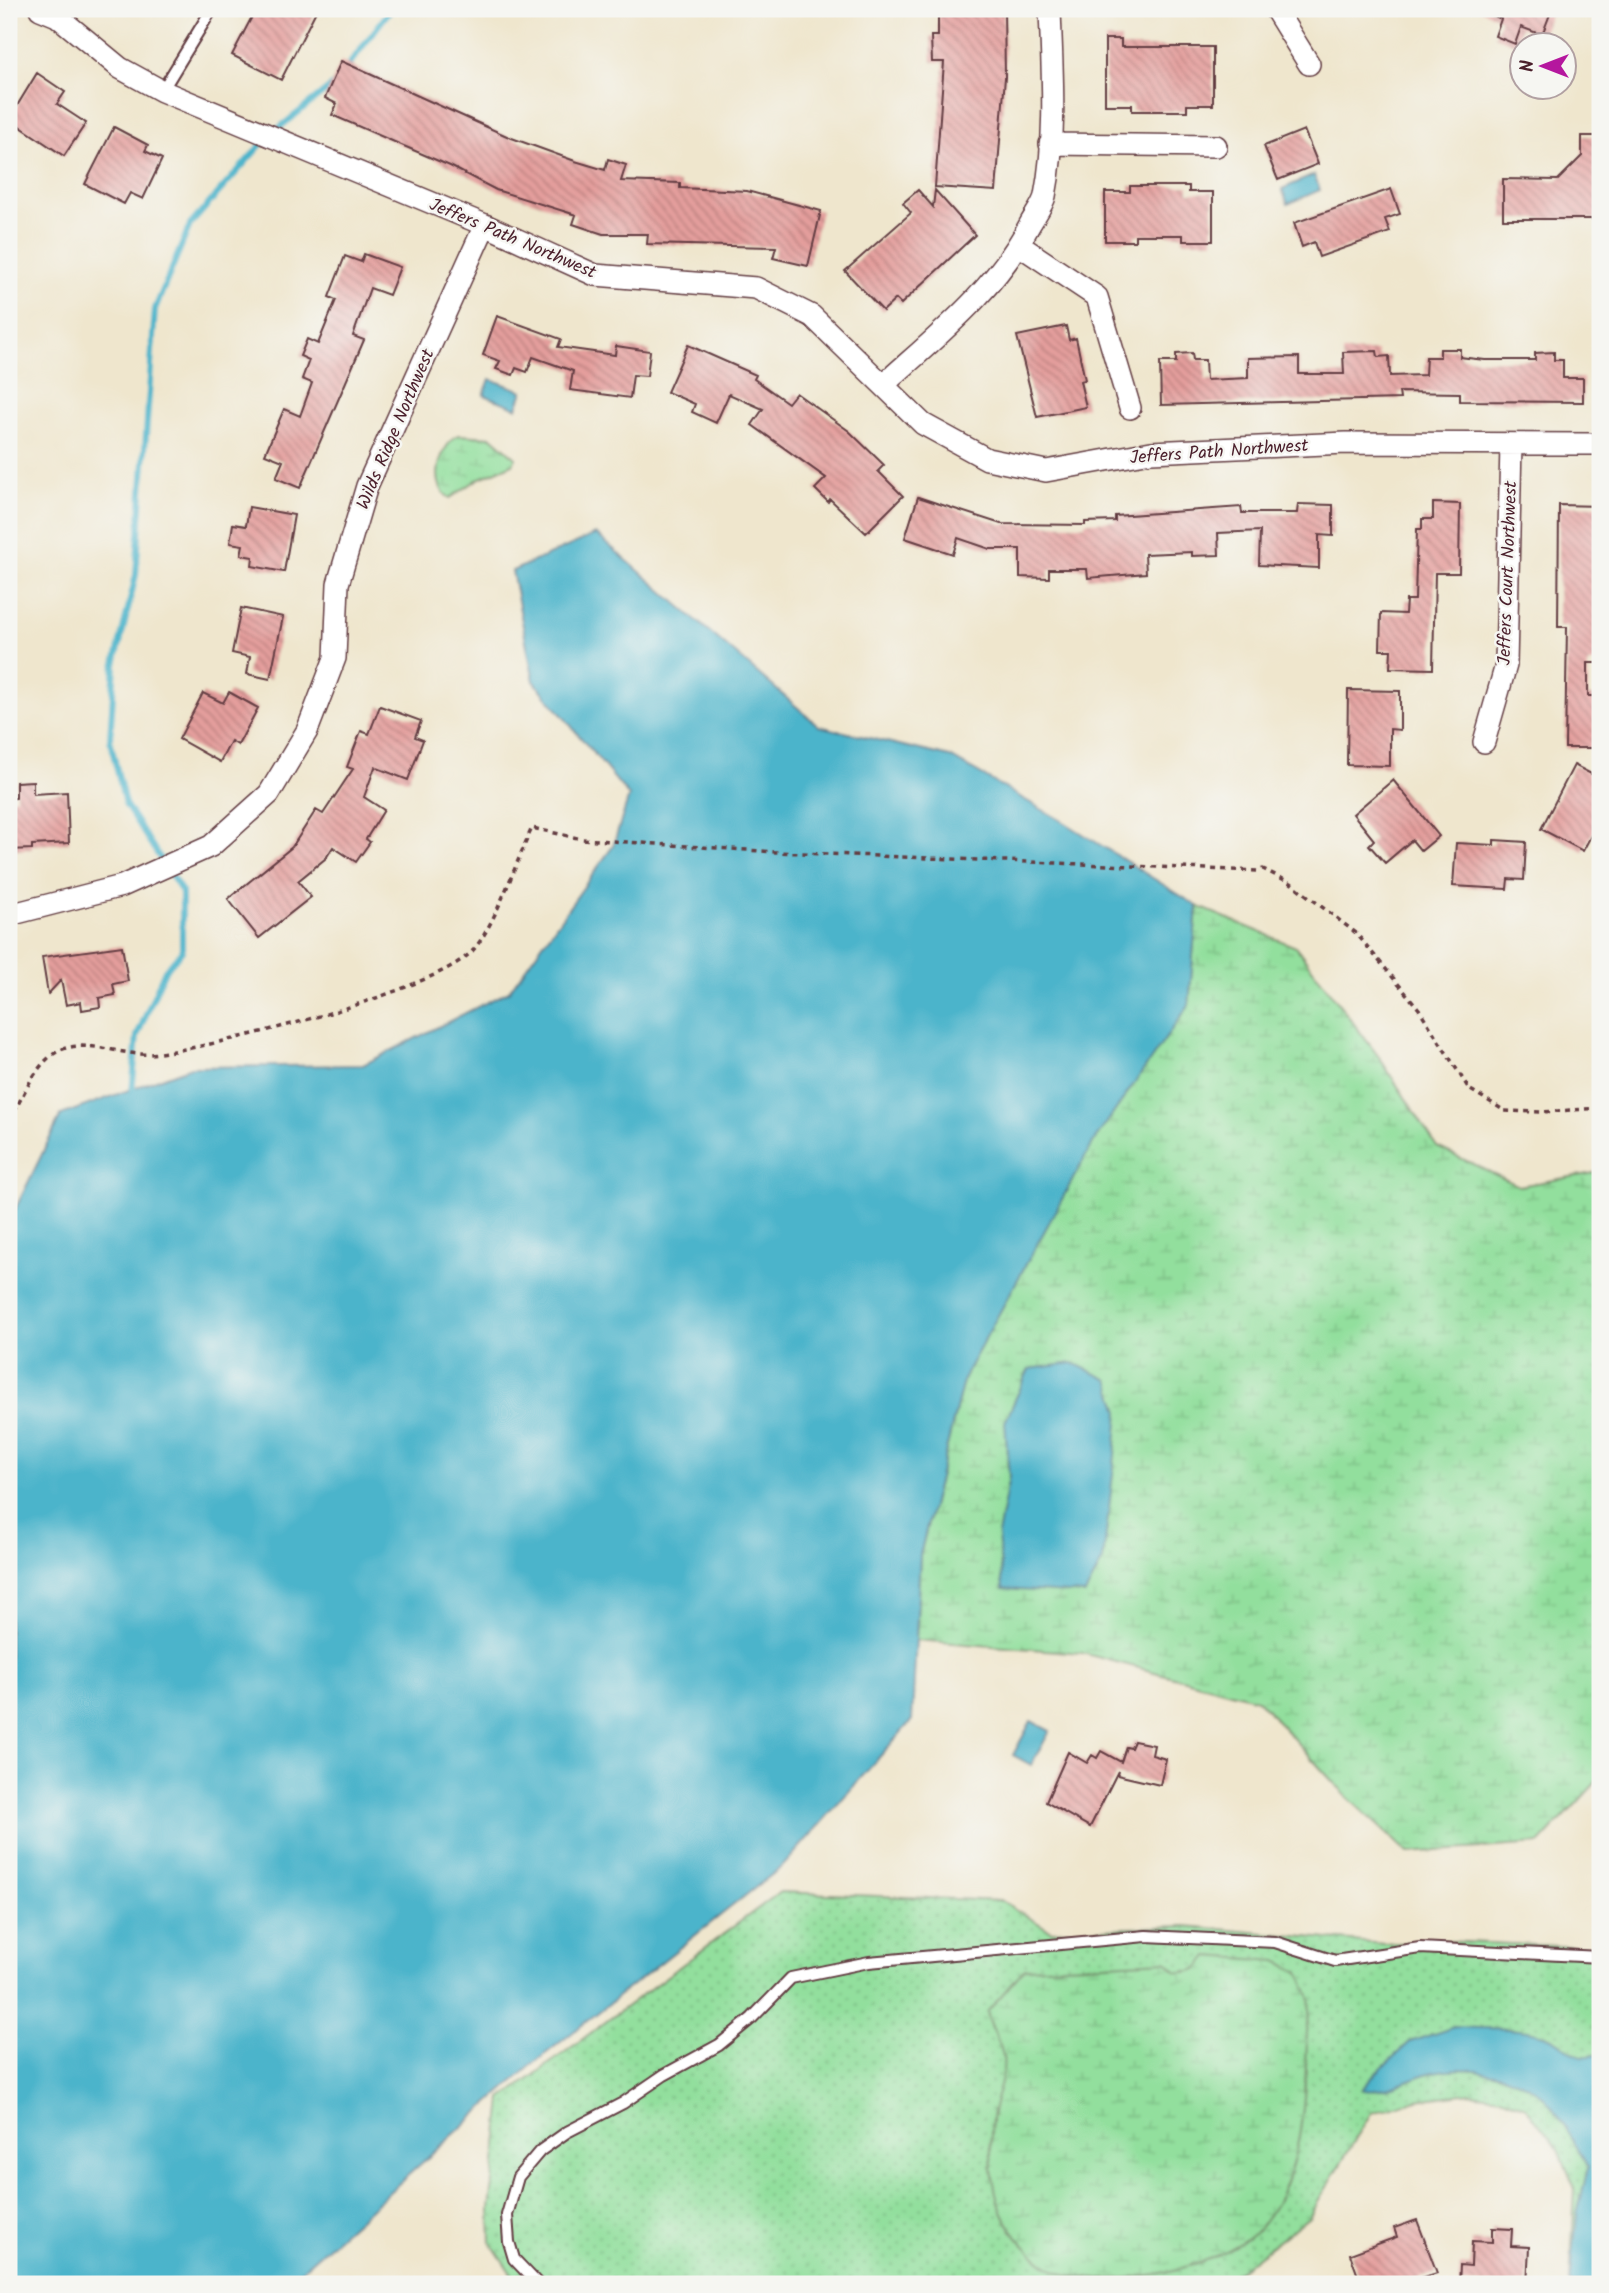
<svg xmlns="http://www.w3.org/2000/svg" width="1609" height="2293" font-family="Kalam,sans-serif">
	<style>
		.grass { fill: url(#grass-dots); stroke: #6e7f64; stroke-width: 2 }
		.wetland { fill: url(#wetland-marsh); stroke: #6e7f64; stroke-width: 2 }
		.water { fill: #4cb4cb; stroke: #4b6a7b; stroke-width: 2 }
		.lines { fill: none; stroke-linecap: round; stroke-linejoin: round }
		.stream { stroke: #4cb4cb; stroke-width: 6 }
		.building { fill: url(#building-back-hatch) }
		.lane-casing { stroke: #633d43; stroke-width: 14 }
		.street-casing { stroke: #633d43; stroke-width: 24 }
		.path { stroke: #633d43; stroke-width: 3.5; stroke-dasharray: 5 5; stroke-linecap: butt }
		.lane { stroke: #fff; stroke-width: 10 }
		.street { stroke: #fff; stroke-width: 21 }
		.labels { text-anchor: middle; stroke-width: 5; stroke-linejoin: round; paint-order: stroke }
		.street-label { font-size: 18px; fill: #4a1f2b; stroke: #f6f6f2 }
	</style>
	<defs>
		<pattern id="grass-dots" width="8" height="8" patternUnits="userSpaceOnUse" patternTransform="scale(1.75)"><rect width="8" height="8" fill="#92df9d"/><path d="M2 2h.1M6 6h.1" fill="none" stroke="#7fbf87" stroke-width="1.8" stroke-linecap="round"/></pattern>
		<pattern id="wetland-marsh" width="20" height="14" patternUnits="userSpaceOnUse" patternTransform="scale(1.75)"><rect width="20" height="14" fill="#92df9d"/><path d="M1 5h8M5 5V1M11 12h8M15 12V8" fill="none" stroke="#7fbf87"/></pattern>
		<pattern id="building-back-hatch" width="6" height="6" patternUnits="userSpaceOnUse" patternTransform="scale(1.75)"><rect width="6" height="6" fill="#e49e9c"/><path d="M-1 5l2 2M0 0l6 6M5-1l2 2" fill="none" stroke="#bb807f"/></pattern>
	</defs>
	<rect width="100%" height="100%" fill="#f6f6f2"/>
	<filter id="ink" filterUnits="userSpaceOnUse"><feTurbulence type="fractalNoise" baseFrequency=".0143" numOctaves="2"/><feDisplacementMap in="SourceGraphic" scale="14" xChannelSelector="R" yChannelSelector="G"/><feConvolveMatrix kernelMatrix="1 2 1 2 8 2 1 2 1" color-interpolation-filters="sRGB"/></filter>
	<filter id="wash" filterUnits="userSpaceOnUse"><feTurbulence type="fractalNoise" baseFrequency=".00686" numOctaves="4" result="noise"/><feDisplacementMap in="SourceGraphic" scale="28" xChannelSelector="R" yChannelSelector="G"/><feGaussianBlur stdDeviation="1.57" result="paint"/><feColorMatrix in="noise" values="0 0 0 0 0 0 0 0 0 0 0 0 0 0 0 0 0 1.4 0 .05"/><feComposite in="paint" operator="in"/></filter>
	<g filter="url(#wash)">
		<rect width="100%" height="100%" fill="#efe6cd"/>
		<path class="grass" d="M780 1892 1002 1901 1051 1931 1185 1926 1384 1944 1441 1941 1600 1948V2284H1570L1575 2189 1559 2150 1526 2107 1501 2097 1471 2093 1417 2100 1371 2113 1309 2217 1222 2284H518L491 2243 490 2209 502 2099Z"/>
		<path class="wetland" d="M458 435 492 437 516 458 513 464 480 478 450 498C428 485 440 446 458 435Z
			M1197 906 1296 947 1379 1057 1437 1147 1519 1186 1600 1172V1778L1539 1844 1408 1853 1346 1796 1257 1699 1082 1653 916 1640 920 1555 964 1377 1094 1140 1189 1005Z
			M1208 1956 1277 1961 1299 1972C1302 1979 1307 1988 1309 1996 1311 2007 1308 2022 1307 2033 1306 2095 1303 2171 1264 2222 1229 2268 1107 2293 1057 2271 1036 2260 1012 2235 1003 2214 991 2188 989 2147 992 2119 994 2098 1006 2078 1003 2057 1001 2042 990 2027 987 2012L1025 1968 1166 1961 1177 1972C1193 1973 1199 1969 1208 1956Z"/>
		<path class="water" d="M1314 175 1320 190 1288 204 1282 189Z
			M490 379 523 391 517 408 484 395Z
			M596 534 819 726 950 757 1064 822 1197 906 1189 1005 1094 1141 964 1377 920 1555 912 1720 784 1865 534 2063 286 2284H9V1222L61 1115 191 1067 363 1065 509 991 613 846 629 796 534 681 512 571Z
			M1073 1363 1109 1380 1119 1412 1114 1465 1103 1560 1085 1594 1003 1589 998 1535 1009 1477 1005 1422 1029 1369Z
			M1031 1721 1050 1731 1031 1765 1013 1755Z
			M1454 2027C1483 2029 1519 2026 1547 2036 1570 2044 1571 2063 1600 2054V2284H1570L1577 2215 1588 2167C1576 2146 1558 2110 1541 2095 1514 2072 1468 2065 1434 2072 1408 2077 1391 2093 1362 2089L1377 2072 1410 2042Z"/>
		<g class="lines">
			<path class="stream" d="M345 70 391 9
				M274 132 334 84
				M132 1094 137 1036 165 970 182 951V892L125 804 110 740 115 664 136 575 155 309 190 225 266 139"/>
		</g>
		<g id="blocks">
			<path class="building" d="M256 9H317L281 80 232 55Z
				M938 9H1004L1005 77 996 191 935 187 944 62H932L931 36H938Z
				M1479 9H1552L1542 35 1521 27 1515 44 1495 36 1501 19Z
				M1105 39H1121V47H1213V105H1187V111H1132V105H1105Z
				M341 61 509 137 575 161 605 170 608 159 626 165 621 181 680 183V188L747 191 821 211 808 266 773 258 776 247 647 244 648 234H603L573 224 576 215 496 190 450 166 332 115 337 104 325 98Z
				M37 73 65 92 57 104 86 123 64 156 9 119Z
				M114 127 148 145 145 151 162 159 143 199 130 193 124 204 85 184Z
				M1304 130 1318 164 1278 180 1264 146Z
				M1582 136H1600V219H1503V179L1558 180 1582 156Z
				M1130 186H1189V192H1213V241H1183V235H1135V241H1105V192H1130Z
				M1391 189 1400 214 1385 219 1390 232 1319 257 1314 242 1302 247 1294 223Z
				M918 190 933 207 935 190 975 235 901 304 896 299 883 311 845 271 911 213 903 203Z
				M364 254 400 267 389 295 370 288 353 336 364 340 300 488 276 478 283 461 265 454 284 409 300 416 312 383 302 379 309 360 300 356 307 339 318 344 336 300 329 297 345 256 361 262Z
				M497 316 561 339 558 347 615 355 616 346 650 351 647 376 633 375 630 398 570 390 573 371 533 357 527 372 516 368 513 375 496 369 500 361 483 355Z
				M1066 326 1069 340 1076 338 1085 380 1080 381 1086 407 1037 417 1017 336Z
				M688 345 756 375 754 379 788 403 796 393 849 431 884 465 878 471 903 496 866 533 830 499 828 502 815 489 826 478 752 425 763 409 729 394 716 423 692 412 695 404 667 392Z
				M1440 349H1460V357L1485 360H1535V353L1554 352V360H1563V378H1583V402L1460 401V393L1399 392 1400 399 1161 405 1160 362H1176V354L1192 353 1193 360H1205L1206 380 1248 378V358L1299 357V374H1344L1343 352 1377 351 1378 357 1389 356 1390 376 1425 375 1426 357H1440Z
				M918 497 1001 524 1085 525V522L1115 521V516L1241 507 1242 513H1297L1298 504 1333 505V536L1319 535V568L1259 565 1260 531 1218 533 1219 555 1192 556V552L1145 554 1146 573 1088 578 1087 569H1049V578L1020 577V549H990L958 538 953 554 905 538Z
				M1433 503 1460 504 1459 573H1435L1433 669 1390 668 1391 650H1380L1381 613 1405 614 1406 600H1415L1417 529H1422V519H1433Z
				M1559 505 1600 506V663H1588V696H1600V748H1565L1567 627H1558Z
				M249 507 294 515 284 572 252 566 253 557 241 555 243 545 230 543 233 524 246 526Z
				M241 608 283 617 270 679 247 674 250 657 232 653Z
				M1348 690 1400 691V730L1390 729V766L1347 765Z
				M229 692 258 708 238 745 231 741 220 762 179 739 203 693 223 703Z
				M380 706 421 721 415 737 423 740 408 780 375 767 364 797 384 810 366 839 370 842 356 862 333 847 326 858 298 881 311 897 259 938 228 899 292 847 316 810 323 814 353 769 347 767 361 731 369 734Z
				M1574 765 1599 778 1592 791 1600 795V836L1593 832 1583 851 1541 829Z
				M1393 780 1439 836 1421 851 1412 840 1385 863 1369 845 1374 840 1353 814Z
				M33 781V794L67 792 69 843 32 845V849L9 850V799L16 798V782Z
				M1494 840 1526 842 1524 880 1508 879 1507 889 1453 886 1456 843 1494 845Z
				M122 946 128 981 113 984 115 995 99 998 100 1007 82 1010 81 1002 66 1005 61 980 48 994 42 957Z
				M1134 1741 1154 1745 1152 1755 1166 1759 1160 1785 1117 1775 1118 1771 1090 1827 1046 1802 1068 1752 1087 1763 1092 1755 1097 1758 1101 1751 1121 1762 1126 1747 1131 1748Z
				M1417 2220 1437 2273 1402 2284H1361L1350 2254 1397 2237 1394 2228Z
				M1492 2228 1512 2229 1511 2246 1529 2247 1527 2284H1459L1460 2265 1471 2266 1472 2241 1492 2242Z"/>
		</g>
	</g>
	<g filter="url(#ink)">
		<use href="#blocks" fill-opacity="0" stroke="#633d43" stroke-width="2"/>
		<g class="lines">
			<defs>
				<path id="lane" d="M162 91 212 9
					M538 2284 514 2259 509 2242 507 2215 518 2177 540 2151 567 2132 623 2103 664 2075 719 2045 752 2018 791 1978 869 1962 1146 1936 1275 1942 1335 1961 1420 1948 1600 1957"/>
				<path id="street" d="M40 9 57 16 120 68 162 91 485 225 595 275 756 288 812 316 923 424 987 459 1046 471 1151 452 1346 443 1600 444
					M1275 9 1309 64
					M1050 144 1216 146
					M1019 245 1097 297 1130 408
					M883 385C937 336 996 290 1030 224 1035 215 1043 205 1045 196 1057 134 1052 71 1050 9
					M1484 742 1506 665 1511 444
					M9 915 122 886 211 846 269 794 307 731 335 658 338 584 367 486 485 225"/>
			</defs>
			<use href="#lane" class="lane-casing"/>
			<use href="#street" class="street-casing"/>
			<path class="path" d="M9 1121C23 1098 37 1056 66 1048 93 1041 124 1056 150 1054 208 1050 443 990 475 948 497 920 516 862 532 828L582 839 776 852 1258 871 1263 869 1291 883 1356 933 1419 1009 1469 1089 1505 1111 1543 1112 1600 1108"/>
			<use href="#lane" class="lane"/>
			<use href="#street" class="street"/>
		</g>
	</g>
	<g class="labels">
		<g class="street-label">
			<text transform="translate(513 238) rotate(23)" y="6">Jeffers Path Northwest</text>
			<text transform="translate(395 429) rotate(-67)" y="6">Wilds Ridge Northwest</text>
			<text transform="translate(1219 451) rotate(-4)" y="6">Jeffers Path Northwest</text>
			<text transform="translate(1507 573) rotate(-88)" y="6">Jeffers Court Northwest</text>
		</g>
	</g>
	<rect width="1609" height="2293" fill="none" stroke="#f6f6f2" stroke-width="35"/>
	<g transform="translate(1543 66) rotate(270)"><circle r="33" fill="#f6f6f2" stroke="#b1a0a2" stroke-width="2"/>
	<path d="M0-5L12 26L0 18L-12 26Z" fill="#b5179e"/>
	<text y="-10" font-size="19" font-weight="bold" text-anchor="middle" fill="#4a1f2b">N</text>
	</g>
</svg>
